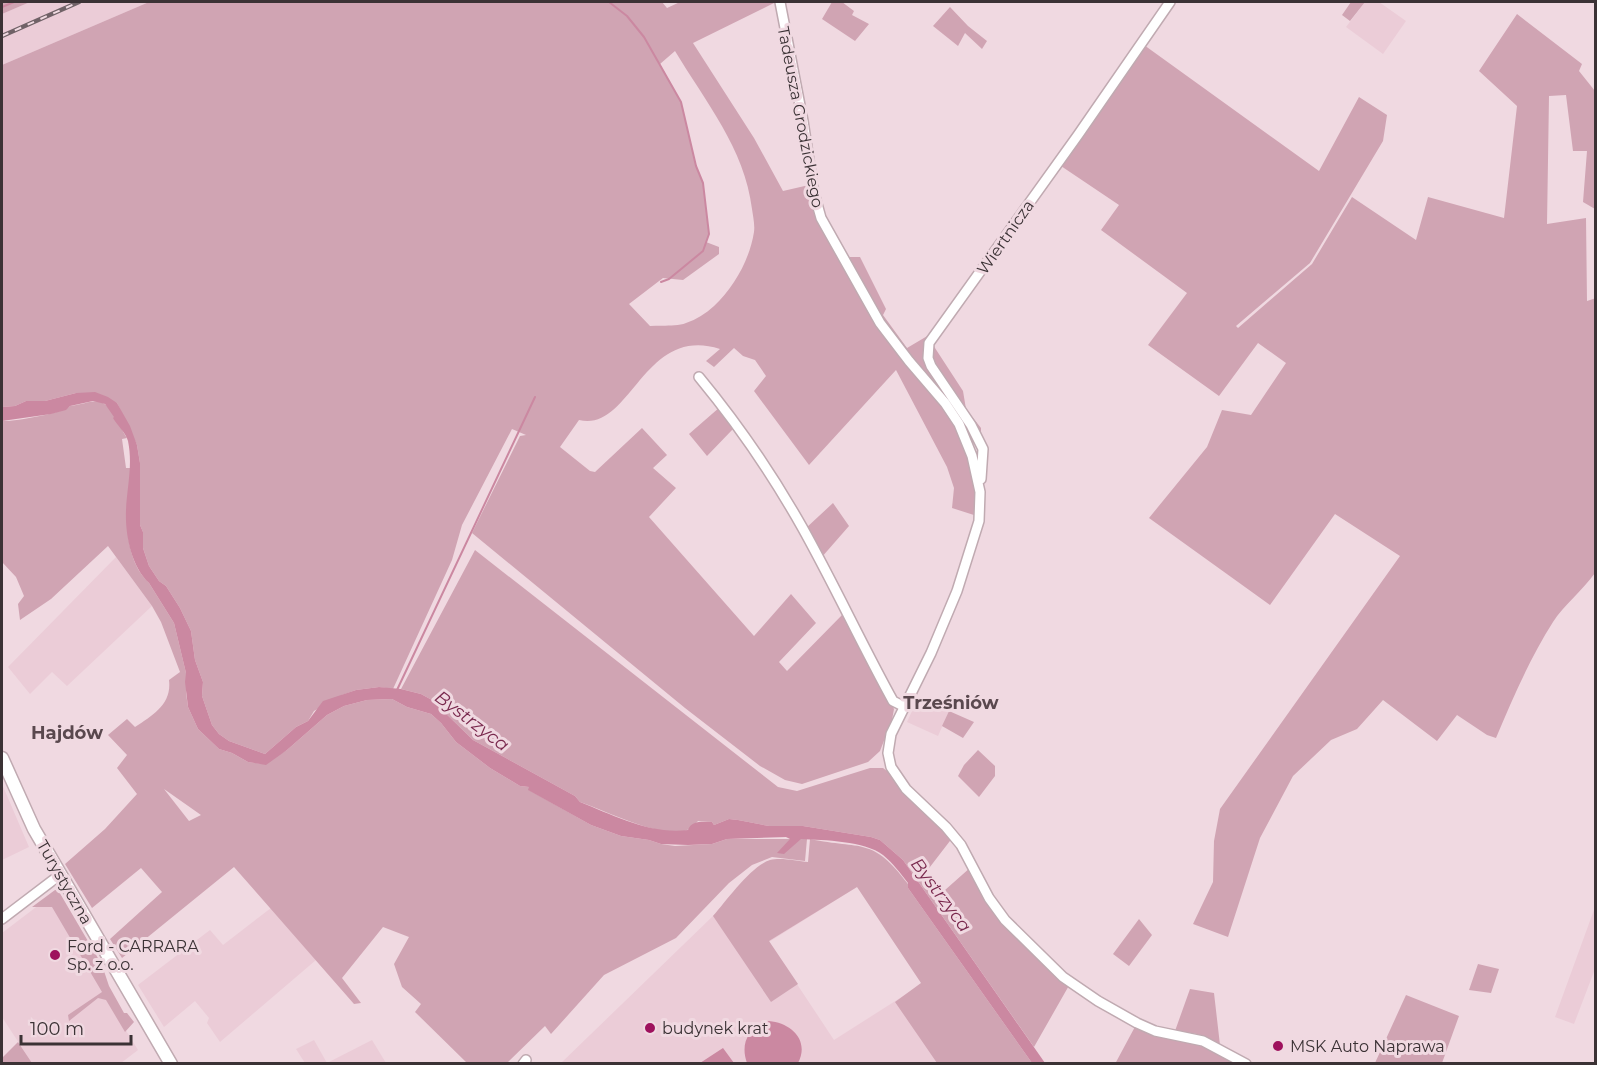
<svg xmlns="http://www.w3.org/2000/svg" width="1597" height="1065" font-family="Montserrat,sans-serif">
	<style>
		.built { fill: #ebccd7 }
		.green { fill: #d0a4b3; fill-rule: evenodd }
		.water { fill: #cb88a1 }
		.lines { fill: none; stroke-linecap: round; stroke-linejoin: round }
		.stream { stroke: #cb88a1; stroke-width: 2 }
		.minor-casing { stroke: #c0aab1; stroke-width: 12 }
		.major-casing { stroke: #c0aab1; stroke-width: 15 }
		.minor { stroke: #fff; stroke-width: 9 }
		.major { stroke: #fff; stroke-width: 12 }
		.rail-casing { stroke: #706267; stroke-width: 4.5 }
		.rail { stroke: #f0d9e1; stroke-width: 2; stroke-dasharray: 7; stroke-linecap: butt }
		.poi-dot { fill: #9e115d; stroke: #f0d9e1; stroke-width: 2 }
		.labels { text-anchor: middle; stroke-width: 6; stroke-linejoin: round; paint-order: stroke }
		.street-label { font-size: 16px; fill: #3b3235; stroke: #f0d9e1 }
		.poi-label { font-size: 16px; fill: #3b3235; stroke: #f0d9e1; text-anchor: start }
		.neighbourhood-label { font-size: 18px; font-weight: bold; fill: #5a484e; stroke: #f0d9e1 }
		.water-label { font-size: 18px; font-style: italic; fill: #7a294e; stroke: #f0d9e1 }
	</style>
	<rect width="100%" height="100%" fill="#f0d9e1"/>
	<path class="built" d="M30 2H149L2 65V14Z
		M1365 2H1379L1406 21 1383 54 1346 27Z
		M116 557 152 606 67 686 52 672 30 694 8 667Z
		M918 698 949 711 938 736 907 722Z
		M2 784 29 847 2 860Z
		M752 873 857 887 769 942 834 1040 922 984 975 1064H560L713 916Z
		M52 895 103 993 138 1050 121 1063H32L2 1017V933Z
		M1595 907V969L1574 1024 1555 1017Z
		M271 908 316 960 220 1042 207 1023 209 1018 195 1001 164 1027 138 985 210 930 223 945Z
		M314 1040 327 1063 372 1040 386 1063H305L296 1049Z"/>
	<path class="green" d="M2 2H30L2 14Z
		M149 2H662L667 8 680 2H776L693 43 754 138 783 191 809 185 813 200 848 257H860L886 309 883 315 907 348 929 335 935 348 963 391 966 409 981 428V436L971 441 957 413C954 430 964 442 969 459 975 478 977 496 977 516L952 508 954 488 947 467 896 370 809 465 754 391 766 376 755 360 743 356 734 348 714 367 706 361 720 349C643 324 631 433 579 420L560 447 590 471 595 472 642 428 667 455 653 468 676 488 649 517 754 636 791 594 816 623 779 662 787 671 844 613 894 709 892 720 880 751 868 762 802 784 785 780 760 766 685 708 472 533 520 436 526 435 512 429 462 525 452 560 393 689 379 687 356 690 342 695 314 711 308 721 296 727 265 754 229 741 219 734 212 725 202 696 203 682 195 660 191 631 180 608 166 586 159 581 149 566 143 548V532L140 525V463L137 445 117 403 76 393 45 401H26L15 406 2 407V65ZM675 51C705 101 745 149 752 209 753 216 755 225 754 232 751 250 744 267 734 282 723 299 707 316 686 323 676 327 661 325 650 326L629 304 663 278 683 280 719 254V247L706 242 709 234 703 183 696 166 681 102 660 64Z
		M832 2H842L854 11 852 15 869 24 855 41 822 19Z
		M1351 2H1365L1350 21 1342 15Z
		M950 7 968 26 987 41 982 49 965 33 958 46 933 26Z
		M1517 14 1582 64 1579 71 1595 91V209L1583 202 1587 151H1573L1566 95 1549 96 1547 224 1586 218 1587 301 1596 298 1595 573C1583 590 1563 606 1553 622 1530 658 1513 698 1496 738L1487 735 1457 715 1437 741 1383 700 1357 729 1331 740 1293 776 1260 838 1228 937 1193 924 1213 882 1214 841 1220 809 1400 556 1335 514 1270 605 1149 518 1207 447 1222 410 1251 415 1286 363 1258 343 1219 396 1148 345 1187 293 1101 230 1119 205 1061 166 1144 45 1319 171 1359 97 1387 115 1383 141 1310 263 1236 326 1238 328 1312 264 1352 197 1416 240 1428 197 1504 218 1517 106 1479 71Z
		M99 401C114 407 119 426 127 438L122 439 126 468H131C127 504 120 556 149 583L174 623 186 673V693L188 707 198 729 219 749 232 753 248 762 263 764 287 750 327 715 344 706 367 700 392 699 407 707 431 714 441 723 456 742 490 768 520 786 529 787V790L591 825 621 836 649 840 661 844 675 846 712 844 727 839H807L805 861 772 857 752 865 729 883 676 938 604 975 551 1034 545 1026 507 1063H467L415 1012 421 1004 402 987 394 964 409 937 383 927 342 978 361 1003 354 1004 234 867 122 958 110 939 162 892 141 868 92 908 65 864 105 829 137 794 117 768 127 755 108 735 127 719 135 727C153 715 172 704 169 680L180 672 161 622 152 606 108 546 51 599 20 620 18 604 24 596 16 577 2 562V421C12 422 64 413 70 406 80 405 89 401 99 401ZM164 789 201 815 189 821Z
		M720 407 733 429 707 456 689 434Z
		M833 503 849 526 821 558 805 529Z
		M475 550 778 787 797 791 870 768H883L892 775 953 837 923 876 936 898 971 867 1008 921 1071 982 1034 1047 903 860 880 840 871 837 803 826H769L738 820 729 819 714 825 712 822 698 821C695 824 691 829 687 830 663 840 604 810 580 802L575 796 473 740 432 700 421 694 401 689Z
		M949 711 974 722 963 738 942 726Z
		M978 750 995 766V776L979 797 958 776 964 765Z
		M810 839C862 850 872 836 908 884V888L1032 1063H937L895 1002 921 983 857 887 769 941 798 984 771 1002 713 916C727 900 751 866 770 860 781 857 797 861 808 862Z
		M55 890H58L102 965 109 986 124 1013H127L134 1022 125 1032 106 1000 98 998 69 1021 68 1015 102 992 52 907H32Z
		M1139 919 1152 935 1129 966 1113 954Z
		M1478 964 1499 969 1491 993 1469 990Z
		M1190 989 1214 993 1220 1045 1197 1034 1175 1031Z
		M1406 995 1459 1016 1442 1063H1375Z
		M1137 1023 1182 1035 1239 1064H1115Z
		M18 1042 32 1063H2V1058Z"/>
	<path class="water" d="M95 392 108 397 117 403 130 426 137 445 140 463V525L143 532V548L149 566 159 581 166 586 180 608 191 631 195 660 203 682 202 696 212 725 219 734 229 741 265 754 296 727 308 721 323 701 356 690 379 687 401 689 421 694 432 700 473 740 575 796 580 802C613 815 651 835 688 830 692 820 702 822 712 822L714 825 729 819 738 820 769 826H803L871 837 880 840 903 860 1045 1063H1032L908 888V883C901 874 893 863 883 855 865 841 824 840 801 839L784 854 777 853 790 839 786 837 727 839 712 844 688 845 661 844 649 840 621 836 591 825 528 790 529 787 520 786 490 768 456 742 441 723 431 714 407 707 392 699 367 700 344 706 327 715 287 750 266 765 248 762 232 753 219 749 198 729 188 707 185 682 186 673 174 623 149 583C131 566 125 534 126 510 127 487 133 465 128 441 126 433 117 425 113 418L114 417 105 404 93 401 70 406 66 410 51 414 2 421V407L15 406 26 401H45L76 393Z
		M769 1021C791 1023 810 1040 798 1063H747C740 1043 748 1028 769 1021Z
		M723 1048 734 1063H700Z"/>
	<g class="lines">
		<path class="stream" d="M609 2 627 16 644 37 681 102 696 166 703 183 709 234 703 251 669 279 661 282
			M2 7 14 2
			M397 690 535 397"/>
		<defs>
			<path id="minor" d="M780 2 803 121 814 193 821 218 880 323 909 361 945 403 959 424 972 456 980 492 979 521 957 591 931 653 891 734 888 753 891 767 906 789 946 827 961 845 989 898 1005 920 1063 977 1098 1001 1137 1023 1155 1031 1203 1041 1246 1064
				M699 377C737 423 772 474 802 527 834 584 861 643 893 701L903 706
				M981 479 983 449 971 425 931 366 928 358 929 343 1078 135 1170 2
				M2 919 61 874
				M523 1064 526 1060"/>
			<path id="major" d="M2 758 34 829 171 1064"/>
		</defs>
		<use href="#minor" class="minor-casing"/>
		<use href="#major" class="major-casing"/>
		<use href="#minor" class="minor"/>
		<use href="#major" class="major"/>
		<defs>
			<path id="rail" d="M2 36 79 2"/>
		</defs>
		<use href="#rail" class="rail-casing"/>
		<use href="#rail" class="rail"/>
	</g>
	<g class="poi-dot">
		<circle cx="55" cy="955" r="6"/>
		<circle cx="650" cy="1028" r="6"/>
		<circle cx="1278" cy="1046" r="6"/>
	</g>
	<g class="labels">
		<g class="street-label">
			<text transform="translate(801 117) rotate(79)" y="6">Tadeusza Grodzickiego</text>
			<text transform="translate(1005 237) rotate(-55)" y="6">Wiertnicza</text>
			<text transform="translate(65 882) rotate(60)" y="6">Turystyczna</text>
		</g>
		<g class="poi-label">
			<text x="67" y="952">Ford - CARRARA<tspan x="67" dy="18">Sp. z o.o.</tspan></text>
			<text x="662" y="1034">budynek krat</text>
			<text x="1290" y="1052">MSK Auto Naprawa</text>
		</g>
		<g class="neighbourhood-label">
			<text x="951" y="709">Trześniów</text>
			<text x="67" y="739">Hajdów</text>
		</g>
		<g class="water-label">
			<text transform="translate(472 721) rotate(37)" y="6">Bystrzyca</text>
			<text transform="translate(941 895) rotate(53)" y="6">Bystrzyca</text>
		</g>
	</g>
	<rect width="1597" height="1065" fill="none" stroke="#3b3235" stroke-width="6"/>
	<path d="M21 1035v9h110v-9" fill="none" stroke="#3b3235" stroke-width="3"/>
	<text x="30" y="1035" font-size="18" fill="#3b3235" stroke="#f0d9e1" stroke-width="4.5" paint-order="stroke">100 m</text>
</svg>
